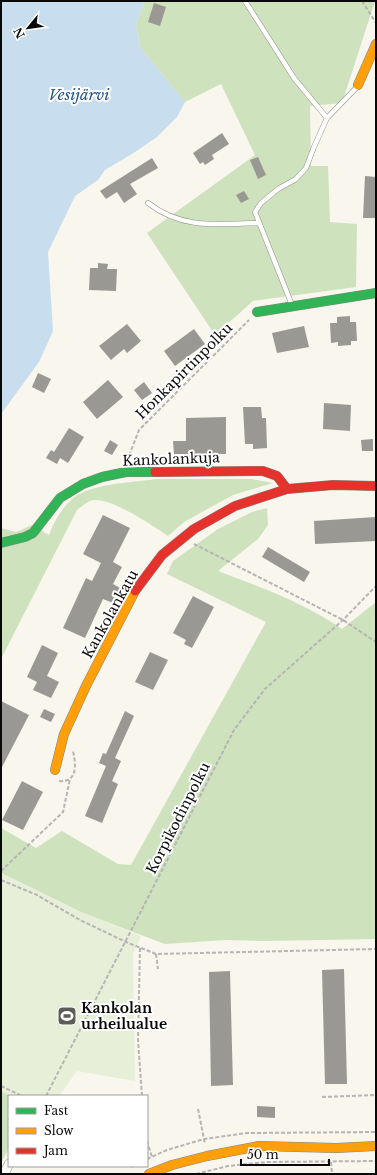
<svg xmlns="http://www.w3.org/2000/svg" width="377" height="1175" font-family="'Libre Baskerville',serif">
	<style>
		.forest { fill: #cee2be }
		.pitch { fill: #e8efd9 }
		.water { fill: #c8ddee }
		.building { fill: #9a9893 }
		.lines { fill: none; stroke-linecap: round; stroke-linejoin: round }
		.lane-casing { stroke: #91908c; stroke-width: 5.5 }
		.street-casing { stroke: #91908c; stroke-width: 10 }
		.fast-casing { stroke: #878682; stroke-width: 10 }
		.slow-casing { stroke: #878682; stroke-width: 10 }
		.jam-casing { stroke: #878682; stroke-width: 10 }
		.path { stroke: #b6b5b4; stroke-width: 2; stroke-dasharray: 4 2; stroke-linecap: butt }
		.lane { stroke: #fefefc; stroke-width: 4.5 }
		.street { stroke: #fefefc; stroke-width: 9 }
		.fast { stroke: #30b455; stroke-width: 9 }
		.slow { stroke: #ff9f0a; stroke-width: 9 }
		.jam { stroke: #e5322d; stroke-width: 9 }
		.labels { text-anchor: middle; stroke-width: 4; stroke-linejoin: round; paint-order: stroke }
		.street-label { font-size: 14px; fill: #090909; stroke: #fff }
		.poi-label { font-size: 14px; font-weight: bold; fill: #090909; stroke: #fff; text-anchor: start }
		.water-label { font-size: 15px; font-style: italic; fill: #23538b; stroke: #fff }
	</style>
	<rect width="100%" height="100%" fill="#f8f6ed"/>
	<path class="forest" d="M145 1H375L342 103 310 106 311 166H328L330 222 357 224 356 287 253 301 215 335 147 233 255 155 221 84 185 102 140 47 136 24Z
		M156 479H252L273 483 233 495 184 522 168 536C153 526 107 494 90 501 85 503 81 507 77 510L1 659V528L16 532 32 525 49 535C54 522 60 511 70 501 87 483 132 483 156 479Z
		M267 508 268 525 258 539 218 571C260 587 305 603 342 629L376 602V939L264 941 225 940 165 944 83 913 1 873V828L36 848 62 831 118 864 131 865 266 622 167 574 173 561 218 529 252 512Z
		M1 1091 10 1096 9 1148 1 1163Z"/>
	<path class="pitch" d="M1 873 83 913 141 936 133 954 135 1081 77 1071 59 1096H10L1 1091Z"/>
	<path class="water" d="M1 1H145L136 24 140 47 185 102 177 117 157 137 135 152 105 170 98 180 75 196 48 252 53 331 39 362 1 414Z"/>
	<path class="building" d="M154 3 166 7 160 26 148 22Z
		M222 133 229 144 212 155 214 159 205 165 203 162 200 164 193 153Z
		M258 157 266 175 258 179 250 160Z
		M152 158 158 168 130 184 137 194 124 203 117 192 106 199 100 191Z
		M365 176 376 177 375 218H363Z
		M244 191 249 199 241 203 236 195Z
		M98 263 108 264 107 269H117L116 291 89 290 90 268H98Z
		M350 316V322H356L357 341H351V345L338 346V342L331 343 330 323H337V317Z
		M127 324 141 341 127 353 124 349 111 360 99 346Z
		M304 326 309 347 277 353 272 333Z
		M194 329 205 344 175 366 164 351Z
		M38 373 51 379 44 393 32 387Z
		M108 380 123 397 97 419 83 402Z
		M144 382 152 393 142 400 134 390Z
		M324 403 351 405 350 431 323 429Z
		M243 407H261L262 418H266L267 448 253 449V444H245Z
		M226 417V454H174L173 441H186V418Z
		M69 428 84 437 68 463 60 458 57 464 46 458 51 450 54 452Z
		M373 439V451H362L361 440Z
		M110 440 118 445 112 455 104 451Z
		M103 515 130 528 113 562 122 567 113 584 120 588 113 603 103 599 85 638 63 628 86 578 92 581 101 563 83 554Z
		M376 517V541L315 544 314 521Z
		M268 547 310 572 304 582 262 557Z
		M193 596 214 607 192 648 184 644 186 640 173 633Z
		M42 645 58 653 47 676 59 682 51 698 33 690 37 682 27 677Z
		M150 652 168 660 153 690 135 682Z
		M1 701 29 715 1 769Z
		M44 709 55 714 51 722 40 717Z
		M125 711 134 716 115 758 121 761 112 781 118 784 102 823 85 816 106 766 99 763 103 753 106 754Z
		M22 781 43 792 23 830 2 820Z
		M344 969 347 1084H325L322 970Z
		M230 971 233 1085 211 1086 209 972Z
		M257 1106 275 1107V1118L257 1117Z"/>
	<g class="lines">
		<defs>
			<path id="lane" d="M245 1 294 78 327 118
				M148 203C183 230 218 224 259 223
				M292 305 255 212 261 203 278 189 296 179 306 168 314 147 327 118 358 86"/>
			<path id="street" d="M4 1174 9 1164"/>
			<path id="fast" d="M257 312 376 293
				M1 543 25 537 33 533 60 498 83 484 102 477 126 472H155"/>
			<path id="slow" d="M358 85 376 44
				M55 770 64 734 86 686 135 591
				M149 1174 172 1165 207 1156 259 1146 336 1148 376 1146"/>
			<path id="jam" d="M155 472 263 471 277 476 287 489
				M135 591 162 555 194 529 235 506 287 489 333 485 376 486"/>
		</defs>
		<use href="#lane" class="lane-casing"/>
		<use href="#street" class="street-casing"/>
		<use href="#fast" class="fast-casing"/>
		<use href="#slow" class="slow-casing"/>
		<use href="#jam" class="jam-casing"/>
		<path class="path" d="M362 1 376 23
			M127 461 139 430 249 320
			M194 544 343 620 376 642
			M59 781C78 783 76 764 73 751
			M1 871 63 812 70 779
			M1 880 37 895 80 920 126 942 156 954 376 949
			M140 948 138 1040 142 1096
			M156 954 158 969
			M1 1086 22 1096
			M46 1096 234 730 265 689 343 620 376 586
			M322 1097 376 1095
			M198 1109 204 1139 247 1133 376 1132
			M147 1141 152 1157
			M147 1159 167 1150 204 1139 205 1144
			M331 1162 332 1174
			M131 1167 133 1166
			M196 1174 228 1166 267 1162 376 1161"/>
		<use href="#lane" class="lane"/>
		<use href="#street" class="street"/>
		<use href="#fast" class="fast"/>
		<use href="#slow" class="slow"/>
		<use href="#jam" class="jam"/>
	</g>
	<defs>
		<symbol id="stadium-square" viewBox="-11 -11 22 22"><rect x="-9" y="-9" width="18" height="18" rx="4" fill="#5d5c59" stroke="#fff"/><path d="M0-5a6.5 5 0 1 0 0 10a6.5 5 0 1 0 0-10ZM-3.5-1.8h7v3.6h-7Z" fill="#fff"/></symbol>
	</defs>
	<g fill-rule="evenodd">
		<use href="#stadium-square" x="56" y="1005" width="22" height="22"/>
	</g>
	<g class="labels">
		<g class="street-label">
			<text transform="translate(184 371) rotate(-45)" y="5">Honkapirtinpolku</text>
			<text transform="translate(171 459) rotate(-2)" y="5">Kankolankuja</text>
			<text transform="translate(110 614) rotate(-61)" y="5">Kankolankatu</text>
			<text transform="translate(178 818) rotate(-63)" y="5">Korpikodinpolku</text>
		</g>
		<g class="poi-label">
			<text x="81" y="1013">Kankolan<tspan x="81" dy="16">urheilualue</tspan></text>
		</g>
		<g class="water-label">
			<text x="79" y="100">Vesijärvi</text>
		</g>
	</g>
	<rect width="377" height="1175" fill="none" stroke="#090909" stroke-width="4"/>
	<rect x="8" y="1095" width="140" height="72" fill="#ffffff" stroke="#9d9d9d"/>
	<rect x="16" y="1108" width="20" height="6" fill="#30b455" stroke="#9d9d9d"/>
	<text x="44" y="1115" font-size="12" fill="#090909">Fast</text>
	<rect x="16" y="1128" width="20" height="6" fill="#ff9f0a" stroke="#9d9d9d"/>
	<text x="44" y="1135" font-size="12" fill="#090909">Slow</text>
	<rect x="16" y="1148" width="20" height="6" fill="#e5322d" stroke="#9d9d9d"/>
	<text x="44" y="1155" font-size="12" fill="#090909">Jam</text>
	<g transform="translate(28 28) rotate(241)" stroke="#ffffff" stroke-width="3" paint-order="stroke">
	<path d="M0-3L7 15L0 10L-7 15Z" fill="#090909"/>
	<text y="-6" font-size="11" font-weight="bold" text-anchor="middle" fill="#090909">N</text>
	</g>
	<path d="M241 1159v6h88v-6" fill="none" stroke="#090909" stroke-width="2"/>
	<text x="247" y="1159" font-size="12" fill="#090909" stroke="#ffffff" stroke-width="3" paint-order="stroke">50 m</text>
</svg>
